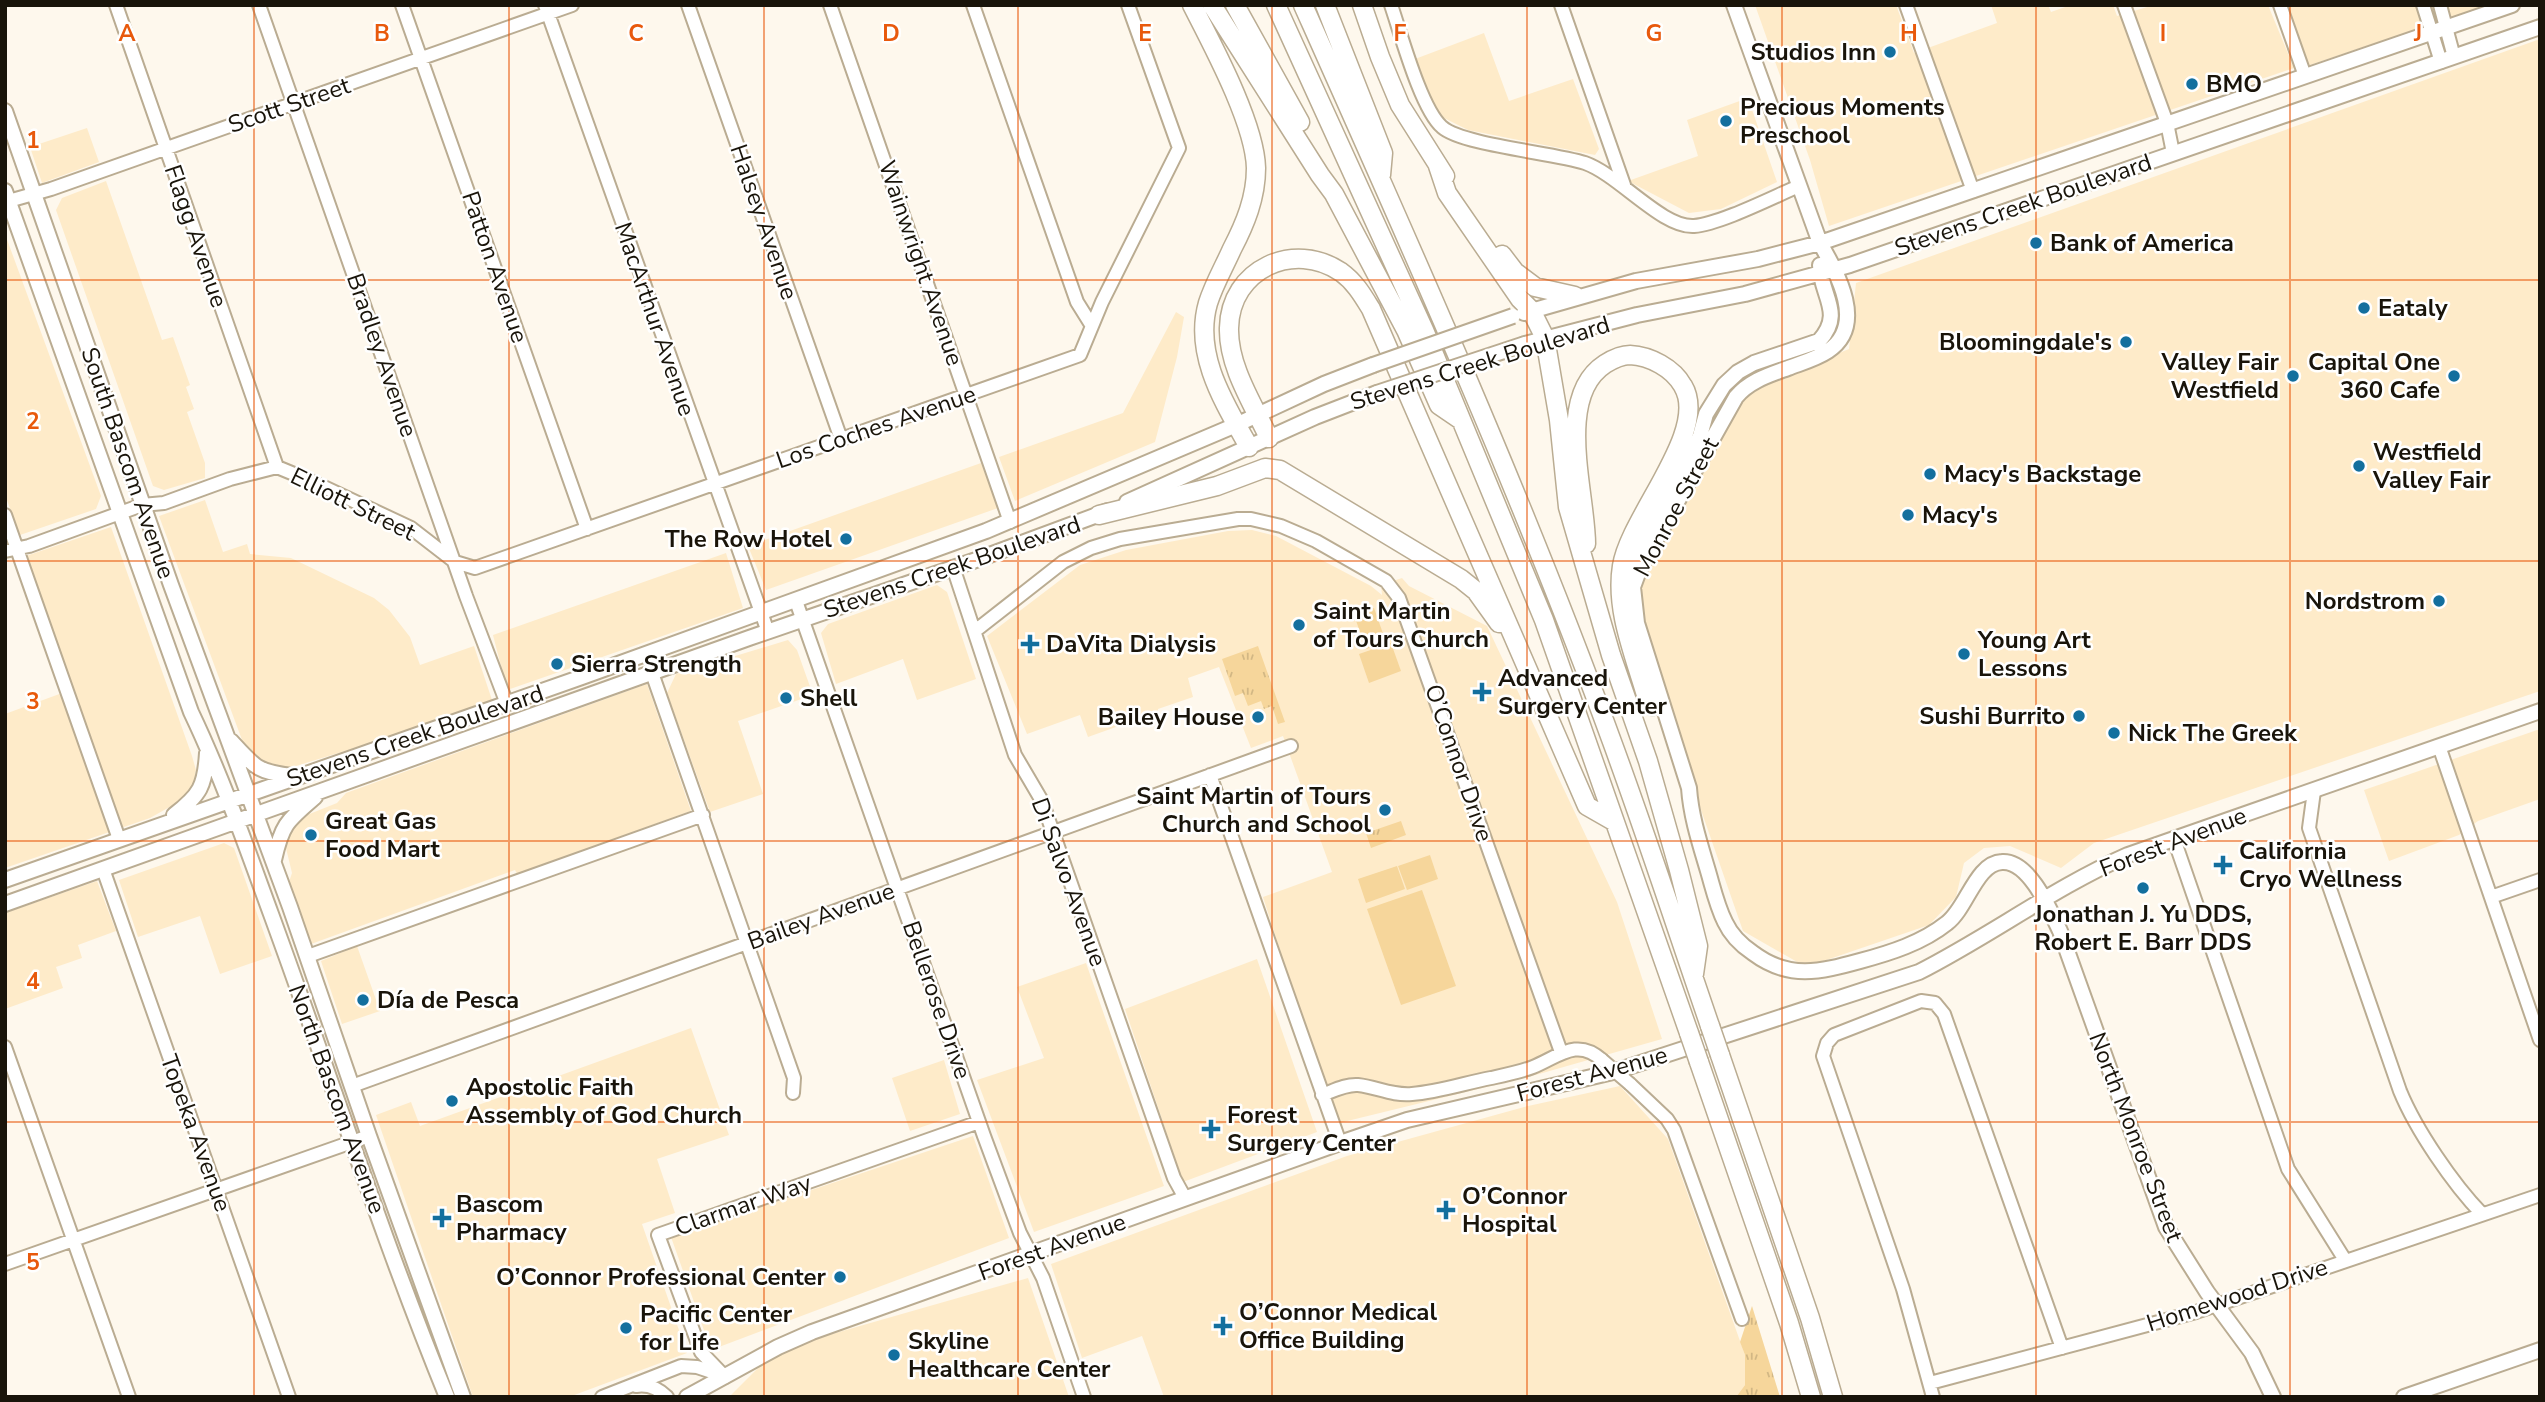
<svg xmlns="http://www.w3.org/2000/svg" width="2545" height="1402" font-family="'Nunito Sans',sans-serif">
	<style>
		.built { fill: #feebc9 }
		.park { fill: url(#park-tufts) }
		.pitch { fill: #f6d69b }
		.lines { fill: none; stroke-linecap: round; stroke-linejoin: round }
		.minor-casing { stroke: #baac92; stroke-width: 16 }
		.major-casing { stroke: #baac92; stroke-width: 18 }
		.highway-casing { stroke: #baac92; stroke-width: 21 }
		.minor { stroke: #fff; stroke-width: 12 }
		.major { stroke: #fff; stroke-width: 14 }
		.highway { stroke: #fff; stroke-width: 18 }
		.minor-bridge-casing { stroke: #baac92; stroke-width: 16; stroke-linecap: butt }
		.major-bridge-casing { stroke: #baac92; stroke-width: 18; stroke-linecap: butt }
		.highway-bridge-casing { stroke: #baac92; stroke-width: 21; stroke-linecap: butt }
		.minor-bridge { stroke: #fff; stroke-width: 12 }
		.major-bridge { stroke: #fff; stroke-width: 14 }
		.highway-bridge { stroke: #fff; stroke-width: 18 }
		.grid { fill: none; stroke: #e8590c; stroke-width: 2; stroke-opacity: 0.55 }
		.poi-dot { fill: #136f9e; stroke: #fff; stroke-width: 2.5 }
		.labels { text-anchor: middle; stroke-width: 5; stroke-linejoin: round; paint-order: stroke }
		.poi-label { font-size: 24px; font-weight: bold; fill: #19140a; stroke: #fff; text-anchor: start }
		.street-label { font-size: 24px; fill: #19140a; stroke: #fff }
		.grid-label { font-size: 23px; text-anchor: middle; font-weight: bold; fill: #e8590c; stroke: #fff; stroke-width: 5; stroke-linejoin: round; paint-order: stroke }
	</style>
	<defs>
		<pattern id="park-tufts" width="24" height="20" patternUnits="userSpaceOnUse" patternTransform="scale(1.75)"><rect width="24" height="20" fill="#f6d69b"/><path d="M3 7l-1-3M5 7V3M7 7l1-3M15 17l-1-3M17 17v-4M19 17l1-3" fill="none" stroke="#d2b784"/></pattern>
	</defs>
	<rect width="100%" height="100%" fill="#fef8ed"/>
	<path class="built" d="M1755 5H1896L1914 53 1997 23 1991 5H2048L2051 12 2071 5H2113L2117 16 2154 5H2268L2294 68 1829 226 1810 160Z
		M2282 5H2489L2304 67Z
		M1484 33 1509 101 1573 79 1599 149 1595 155 1468 130 1438 115 1415 59Z
		M2540 39V691L2094 843 2061 868 2010 846 1984 848 1964 863 1956 897 1929 925 1806 967 1743 931 1633 614 1639 586 1745 397 1787 374 1849 349 1856 283Z
		M1748 98 1777 182 1721 209 1689 213 1628 181 1698 156 1687 120Z
		M87 128 99 162 42 183 30 147Z
		M106 181 162 340 173 337 190 385 186 387 194 409 187 412 205 463V478L164 490 153 486 56 210 62 198Z
		M5 234 101 496 96 509 20 535 5 495Z
		M1176 312 1184 317 1177 357 1155 442 1015 501 999 457 1123 413Z
		M981 463 998 508 766 590 748 546Z
		M205 500 223 552 247 544 250 554 291 558 374 598 389 610 410 637 420 665 474 646 492 700 378 741 286 769 264 762 245 748 159 516Z
		M111 527 192 756 196 770 193 787 182 800 150 818 5 868V714L73 689 26 556Z
		M1252 530 1276 536 1371 586 1382 595 1381 585 1402 578 1409 586 1487 626 1617 902 1662 1039 1539 1074 1335 1124 1263 897 1332 872 1283 736 1251 748 1219 667 1188 678 1193 697 1158 709V712L1088 737 1080 715 1027 734 987 636 1080 565 1126 550 1228 531Z
		M726 553 743 608 507 690 493 635Z
		M937 585 947 592 976 679 917 700 903 659 836 684 821 633 828 624Z
		M788 640 797 650 813 695 738 721 763 794 710 812 667 693 676 674Z
		M647 684 691 811 517 874 515 870 311 944 289 882 292 873 285 844 289 828 297 819 337 803 346 793Z
		M2540 729V799L2478 821 2459 835 2389 861 2364 790Z
		M224 843 234 848 272 956 220 974 200 916 138 937 119 880Z
		M97 881 116 931 78 945 82 958 56 967 63 988 5 1009V913Z
		M357 946 380 1011 342 1024 321 961Z
		M1257 959 1317 1132 1183 1182 1125 1009Z
		M1086 963 1164 1186 1034 1232 977 1080 1044 1058 1017 987Z
		M691 1028 729 1135 657 1159 675 1213 642 1224 687 1353 569 1397H473L376 1115 411 1102 420 1126Z
		M944 1060 960 1114 910 1131 892 1078Z
		M1620 1086 1668 1139 1745 1355V1385L1736 1397H1164L1142 1336 1082 1358 1051 1264 1347 1156 1528 1106Z
		M973 1136 1009 1238 711 1350 671 1237Z
		M1028 1278 1069 1397H729L776 1350Z"/>
	<path class="park" d="M1258 646 1285 722 1278 724 1272 706 1264 709 1261 701 1248 706 1243 693 1235 696 1222 659Z
		M1401 821 1406 835 1371 848 1366 833Z
		M1752 1306 1780 1397H1736L1745 1385V1355L1740 1342Z"/>
	<path class="pitch" d="M1374 608 1386 642 1366 649 1354 615Z
		M1391 643 1401 671 1369 683 1359 654Z
		M1430 855 1438 879 1407 890 1398 866Z
		M1397 866 1405 889 1366 903 1358 879Z
		M1422 890 1456 986 1401 1005 1367 909Z"/>
	<g class="lines">
		<defs>
			<path id="minor" d="M116 5 277 467
				M259 5 466 596 507 704
				M402 5 587 529
				M545 5 768 632
				M688 5 841 439
				M830 5 1010 522
				M973 5 1077 302 1092 326
				M1391 5C1401 34 1421 109 1442 127 1462 145 1555 153 1585 163 1619 175 1662 228 1694 226 1720 224 1773 197 1799 186
				M1561 5 1624 185
				M1906 5 1973 191
				M2124 5 2167 123 2173 153
				M2280 5 2305 76
				M2423 5 2441 62
				M2440 5 2454 57
				M5 202 51 189 572 5
				M5 515 119 839
				M5 551 29 546 142 505 164 503 230 479 277 467 311 481 411 528 455 562 475 568 1080 355 1102 302 1179 148 1128 5
				M953 567 1015 755 1042 801 1174 1178 1185 1198
				M796 601 984 1136 1020 1233 1043 1278 1084 1397
				M975 631 1063 562 1091 548 1120 539 1238 519H1251L1281 526 1316 541 1386 581 1399 598 1561 1052
				M652 673 794 1078 793 1093
				M2439 746 2540 1040
				M1210 775 1340 1143
				M2314 791 2309 828 2400 1091C2416 1130 2453 1184 2482 1214
				M2174 839 2288 1169 2345 1260
				M103 869 289 1397
				M2491 897 2540 880
				M308 956 703 815
				M5 1047 129 1397
				M1630 1084 1667 1119 1674 1130 1742 1319
				M352 1086 1291 746
				M1322 1095C1333 1091 1346 1084 1358 1085 1377 1087 1392 1096 1412 1094 1438 1092 1465 1083 1491 1078 1505 1075 1520 1072 1533 1067 1558 1057 1577 1037 1602 1060
				M5 1264 369 1136
				M725 1377 701 1352 658 1235 979 1122
				M1930 1383 2196 1312 2540 1195
				M636 1386C648 1384 658 1388 667 1397
				M602 1397 681 1366 697 1367 718 1374
				M1933 1397 1903 1289 1823 1056 1827 1043 1834 1035 1921 1001 1935 1003 1944 1014 2062 1348"/>
			<path id="major" d="M1734 5 1820 243C1837 273 1867 325 1828 351 1816 359 1801 363 1788 368 1769 375 1749 381 1736 397L1640 568 1633 587 1637 623 1689 788C1691 817 1700 844 1708 871 1713 888 1717 906 1725 922 1731 935 1741 945 1753 953 1789 980 1820 972 1860 961 1890 953 1922 943 1947 923 1967 908 1976 863 2002 862 2029 860 2050 910 2060 931L2166 1227 2207 1292 2252 1353 2273 1397
				M5 111 171 585 290 907 369 1136 463 1397
				M5 191 191 712C222 777 246 846 271 914 330 1075 382 1238 447 1397
				M1524 313 1636 281 1758 259 1820 243 2512 5
				M1525 344 1637 315 1745 294 1850 265 2540 27
				M1127 502 1315 417 1377 393
				M1629 574 1636 555 1700 436 1706 414 1724 385 1738 372 1754 363 1819 341C1845 313 1820 295 1820 265
				M231 741C255 767 257 772 292 776
				M174 815C200 795 205 786 207 753
				M274 860C282 824 287 821 315 797
				M5 880 582 677 986 531 1236 425 1324 384 1373 365
				M5 904 749 638 976 560 1108 511
				M687 1397 778 1347 812 1332 1340 1143 1407 1120 1613 1072 1919 972C1990 936 2055 887 2128 855L2540 711
				M2404 1397 2540 1350"/>
			<path id="highway" d="M1192 5C1213 46 1255 124 1256 168 1256 198 1245 224 1232 249 1224 267 1214 284 1208 303 1193 355 1225 404 1249 447
				M1212 5 1320 175 1334 194 1406 330 1439 405 1461 420
				M1235 5 1300 122
				M1276 5 1424 330 1544 620 1689 1033
				M1303 5C1411 247 1520 490 1611 739 1646 834 1677 930 1710 1026
				M1325 5 1383 153 1381 175
				M1362 5 1380 57 1400 105 1445 176
				M1438 166 1447 193 1520 299 1531 310 1545 338 1559 420 1568 507 1611 655 1648 761 1679 870 1698 946 1694 974
				M1502 255 1515 272 1535 287 1575 296
				M1269 438C1253 404 1228 366 1229 328 1230 269 1294 240 1341 272 1355 282 1363 296 1371 309L1587 806 1615 822
				M1099 515 1217 486 1265 468 1280 470 1461 579 1476 591 1499 623
				M1586 544C1586 494 1554 397 1605 364 1613 359 1621 355 1630 355 1650 356 1673 368 1683 386 1710 431 1630 516 1622 566 1615 609 1634 654 1646 695L1652 706
				M1720 1055 1810 1318 1833 1397
				M1699 1062 1789 1323 1811 1397"/>
		</defs>
		<use href="#minor" class="minor-casing"/>
		<use href="#major" class="major-casing"/>
		<use href="#highway" class="highway-casing"/>
		<use href="#minor" class="minor"/>
		<use href="#major" class="major"/>
		<use href="#highway" class="highway"/>
		<defs>
			<path id="minor-bridge" d="M1602 1060 1630 1084"/>
			<path id="major-bridge" d="M1373 365 1513 316
				M1377 393 1525 344"/>
			<path id="highway-bridge" d="M1710 1026 1720 1055
				M1689 1033 1699 1062"/>
		</defs>
		<use href="#minor-bridge" class="minor-bridge-casing"/>
		<use href="#major-bridge" class="major-bridge-casing"/>
		<use href="#highway-bridge" class="highway-bridge-casing"/>
		<use href="#minor-bridge" class="minor-bridge"/>
		<use href="#major-bridge" class="major-bridge"/>
		<use href="#highway-bridge" class="highway-bridge"/>
	</g>
	<path class="grid" d="M254 5V1397M509 5V1397M764 5V1397M1018 5V1397M1272 5V1397M1527 5V1397M1782 5V1397M2036 5V1397M2290 5V1397M5 280H2540M5 561H2540M5 841H2540M5 1122H2540"/>
	<g class="poi-dot">
		<circle cx="1890" cy="52" r="7"/>
		<circle cx="2192" cy="84" r="7"/>
		<circle cx="1726" cy="121" r="7"/>
		<circle cx="2036" cy="243" r="7"/>
		<circle cx="2364" cy="308" r="7"/>
		<circle cx="2126" cy="342" r="7"/>
		<circle cx="2293" cy="376" r="7"/>
		<circle cx="2454" cy="376" r="7"/>
		<circle cx="2359" cy="466" r="7"/>
		<circle cx="1930" cy="474" r="7"/>
		<circle cx="1908" cy="515" r="7"/>
		<circle cx="846" cy="539" r="7"/>
		<circle cx="2439" cy="601" r="7"/>
		<circle cx="1299" cy="625" r="7"/>
		<path d="M1026.5 633.5h7v7h7v7h-7v7h-7v-7h-7v-7h7z"/>
		<circle cx="1964" cy="654" r="7"/>
		<circle cx="557" cy="664" r="7"/>
		<path d="M1478.5 681.5h7v7h7v7h-7v7h-7v-7h-7v-7h7z"/>
		<circle cx="786" cy="698" r="7"/>
		<circle cx="2079" cy="716" r="7"/>
		<circle cx="1258" cy="717" r="7"/>
		<circle cx="2114" cy="733" r="7"/>
		<circle cx="1385" cy="810" r="7"/>
		<circle cx="311" cy="835" r="7"/>
		<path d="M2219.5 854.5h7v7h7v7h-7v7h-7v-7h-7v-7h7z"/>
		<circle cx="2143" cy="888" r="7"/>
		<circle cx="363" cy="1000" r="7"/>
		<circle cx="452" cy="1101" r="7"/>
		<path d="M1207.5 1118.5h7v7h7v7h-7v7h-7v-7h-7v-7h7z"/>
		<path d="M1442.5 1199.5h7v7h7v7h-7v7h-7v-7h-7v-7h7z"/>
		<path d="M438.5 1207.5h7v7h7v7h-7v7h-7v-7h-7v-7h7z"/>
		<circle cx="840" cy="1277" r="7"/>
		<path d="M1219.5 1315.5h7v7h7v7h-7v7h-7v-7h-7v-7h7z"/>
		<circle cx="626" cy="1328" r="7"/>
		<circle cx="894" cy="1355" r="7"/>
	</g>
	<g class="labels">
		<g class="poi-label">
			<text x="1876" y="60" text-anchor="end">Studios Inn</text>
			<text x="2206" y="92">BMO</text>
			<text x="1740" y="115">Precious Moments<tspan x="1740" dy="28">Preschool</tspan></text>
			<text x="2050" y="251">Bank of America</text>
			<text x="2378" y="316">Eataly</text>
			<text x="2112" y="350" text-anchor="end">Bloomingdale's</text>
			<text x="2279" y="370" text-anchor="end">Valley Fair<tspan x="2279" dy="28">Westfield</tspan></text>
			<text x="2440" y="370" text-anchor="end">Capital One<tspan x="2440" dy="28">360 Cafe</tspan></text>
			<text x="2373" y="460">Westfield<tspan x="2373" dy="28">Valley Fair</tspan></text>
			<text x="1944" y="482">Macy's Backstage</text>
			<text x="1922" y="523">Macy's</text>
			<text x="832" y="547" text-anchor="end">The Row Hotel</text>
			<text x="2425" y="609" text-anchor="end">Nordstrom</text>
			<text x="1313" y="619">Saint Martin<tspan x="1313" dy="28">of Tours Church</tspan></text>
			<text x="1978" y="648">Young Art<tspan x="1978" dy="28">Lessons</tspan></text>
			<text x="1046" y="652">DaVita Dialysis</text>
			<text x="571" y="672">Sierra Strength</text>
			<text x="1498" y="686">Advanced<tspan x="1498" dy="28">Surgery Center</tspan></text>
			<text x="800" y="706">Shell</text>
			<text x="2065" y="724" text-anchor="end">Sushi Burrito</text>
			<text x="1244" y="725" text-anchor="end">Bailey House</text>
			<text x="2128" y="741">Nick The Greek</text>
			<text x="1371" y="804" text-anchor="end">Saint Martin of Tours<tspan x="1371" dy="28">Church and School</tspan></text>
			<text x="325" y="829">Great Gas<tspan x="325" dy="28">Food Mart</tspan></text>
			<text x="2239" y="859">California<tspan x="2239" dy="28">Cryo Wellness</tspan></text>
			<text x="2143" y="922" text-anchor="middle">Jonathan J. Yu DDS,<tspan x="2143" dy="28">Robert E. Barr DDS</tspan></text>
			<text x="377" y="1008">Día de Pesca</text>
			<text x="466" y="1095">Apostolic Faith<tspan x="466" dy="28">Assembly of God Church</tspan></text>
			<text x="1227" y="1123">Forest<tspan x="1227" dy="28">Surgery Center</tspan></text>
			<text x="1462" y="1204">O’Connor<tspan x="1462" dy="28">Hospital</tspan></text>
			<text x="456" y="1212">Bascom<tspan x="456" dy="28">Pharmacy</tspan></text>
			<text x="826" y="1285" text-anchor="end">O’Connor Professional Center</text>
			<text x="1239" y="1320">O’Connor Medical<tspan x="1239" dy="28">Office Building</tspan></text>
			<text x="640" y="1322">Pacific Center<tspan x="640" dy="28">for Life</tspan></text>
			<text x="908" y="1349">Skyline<tspan x="908" dy="28">Healthcare Center</tspan></text>
		</g>
		<g class="street-label">
			<text transform="translate(289 105) rotate(-19)" y="8">Scott Street</text>
			<text transform="translate(2023 205) rotate(-19)" y="8">Stevens Creek Boulevard</text>
			<text transform="translate(764 222) rotate(71)" y="8">Halsey Avenue</text>
			<text transform="translate(196 236) rotate(71)" y="8">Flagg Avenue</text>
			<text transform="translate(921 263) rotate(71)" y="8">Wainwright Avenue</text>
			<text transform="translate(495 267) rotate(71)" y="8">Patton Avenue</text>
			<text transform="translate(655 319) rotate(71)" y="8">MacArthur Avenue</text>
			<text transform="translate(382 355) rotate(71)" y="8">Bradley Avenue</text>
			<text transform="translate(1480 363) rotate(-17)" y="8">Stevens Creek Boulevard</text>
			<text transform="translate(876 427) rotate(-19)" y="8">Los Coches Avenue</text>
			<text transform="translate(128 463) rotate(71)" y="8">South Bascom Avenue</text>
			<text transform="translate(353 504) rotate(26)" y="8">Elliott Street</text>
			<text transform="translate(1676 507) rotate(-62)" y="8">Monroe Street</text>
			<text transform="translate(952 567) rotate(-19)" y="8">Stevens Creek Boulevard</text>
			<text transform="translate(415 736) rotate(-19)" y="8">Stevens Creek Boulevard</text>
			<text transform="translate(1459 763) rotate(71)" y="8">O’Connor Drive</text>
			<text transform="translate(2173 842) rotate(-21)" y="8">Forest Avenue</text>
			<text transform="translate(1069 882) rotate(70)" y="8">Di Salvo Avenue</text>
			<text transform="translate(821 916) rotate(-20)" y="8">Bailey Avenue</text>
			<text transform="translate(937 1000) rotate(71)" y="8">Bellerose Drive</text>
			<text transform="translate(1592 1074) rotate(-15)" y="8">Forest Avenue</text>
			<text transform="translate(337 1099) rotate(70)" y="8">North Bascom Avenue</text>
			<text transform="translate(196 1133) rotate(70)" y="8">Topeka Avenue</text>
			<text transform="translate(2136 1137) rotate(69)" y="8">North Monroe Street</text>
			<text transform="translate(743 1205) rotate(-19)" y="8">Clarmar Way</text>
			<text transform="translate(1052 1247) rotate(-20)" y="8">Forest Avenue</text>
			<text transform="translate(2237 1295) rotate(-18)" y="8">Homewood Drive</text>
		</g>
	</g>
	<g class="grid-label">
		<text x="127" y="41">A</text>
		<text x="382" y="41">B</text>
		<text x="636" y="41">C</text>
		<text x="891" y="41">D</text>
		<text x="1145" y="41">E</text>
		<text x="1400" y="41">F</text>
		<text x="1654" y="41">G</text>
		<text x="1909" y="41">H</text>
		<text x="2163" y="41">I</text>
		<text x="2418" y="41">J</text>
		<text x="33" y="148">1</text>
		<text x="33" y="429">2</text>
		<text x="33" y="709">3</text>
		<text x="33" y="989">4</text>
		<text x="33" y="1270">5</text>
	</g>
	<rect width="2545" height="1402" fill="none" stroke="#19140a" stroke-width="14"/>
</svg>
